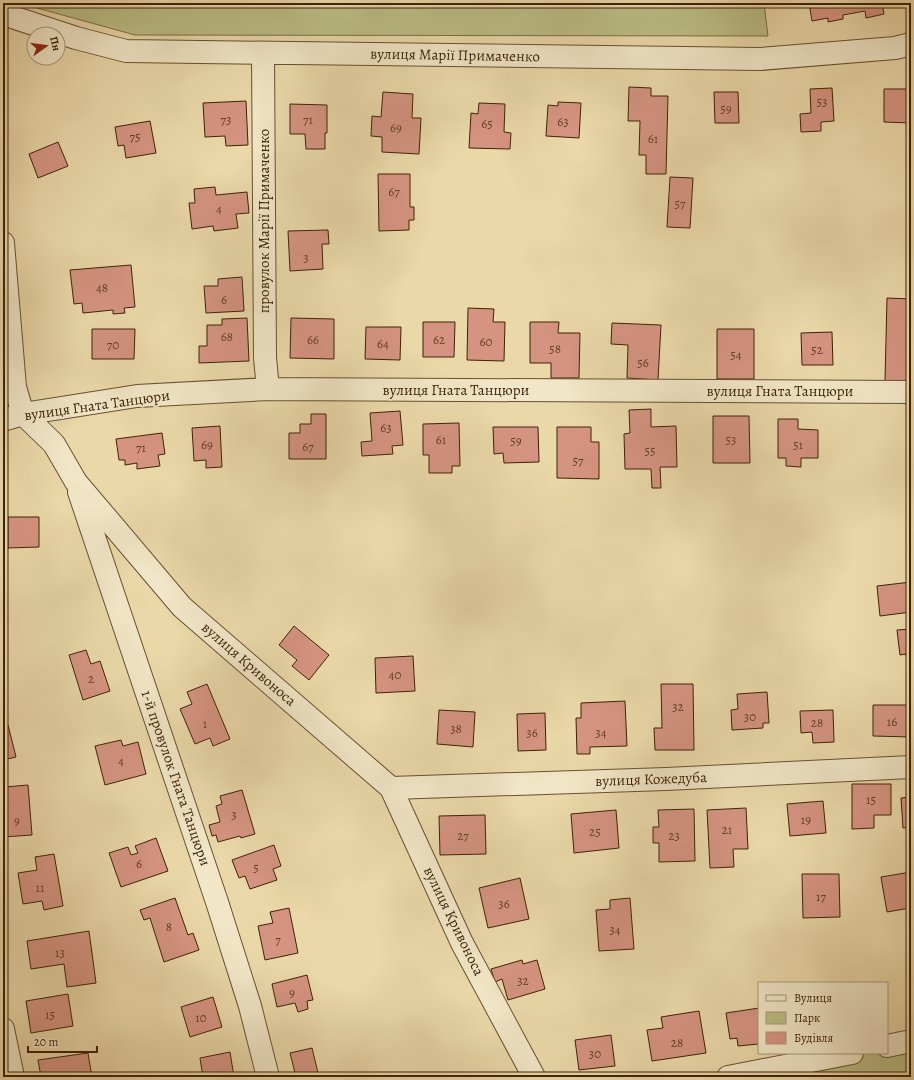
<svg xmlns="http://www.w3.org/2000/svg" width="914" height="1080" font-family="Alegreya,serif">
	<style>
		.green { fill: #bbbd85; stroke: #7c7046 }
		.building { fill: #d59481; stroke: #3e2208 }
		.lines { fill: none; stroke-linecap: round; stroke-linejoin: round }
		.minor-casing { stroke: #695030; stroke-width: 24 }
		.minor { stroke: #f1e6c7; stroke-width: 22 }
		.labels { text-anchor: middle; stroke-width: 3.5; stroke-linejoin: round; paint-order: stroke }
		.number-label { font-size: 13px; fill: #643e26 }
		.street-label { font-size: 15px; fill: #3e2208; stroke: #f1e6c7 }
	</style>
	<rect width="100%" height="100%" fill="#ead8a9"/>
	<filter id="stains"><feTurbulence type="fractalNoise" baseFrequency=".005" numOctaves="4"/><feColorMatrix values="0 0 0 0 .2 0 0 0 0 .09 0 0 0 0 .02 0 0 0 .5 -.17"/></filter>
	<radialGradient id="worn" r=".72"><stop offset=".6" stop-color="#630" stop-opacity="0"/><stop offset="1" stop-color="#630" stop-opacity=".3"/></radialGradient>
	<path class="green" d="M36 3H764L768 36 135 35 37 8Z
		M911 1041V1077H728L852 1053H887Z"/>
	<path class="building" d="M809 3H882L884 14 866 18 865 11 843 15V19L828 22V18L812 21Z
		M629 87 651 88V96H668L666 174H646V155H639L640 121H628Z
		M832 88 834 121 821 122V131L801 132 800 114 811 113 810 89Z
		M884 89H911V123L884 122Z
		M383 92 413 94 412 118H421L419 154 382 152V137L371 136 372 116 381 117Z
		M714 92H738L739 123H715Z
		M246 101 248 145 226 146 225 136 205 137 203 103Z
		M558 102 581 103 579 138 546 136 548 105 558 106Z
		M479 103 505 104 504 132 511 133 510 149 469 148 471 113 478 114Z
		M290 104 327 105V133H325V149H306L305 134H290Z
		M150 121 156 153 126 158 124 145 118 146 115 127Z
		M58 142 68 166 38 178 29 154Z
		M378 174H410V207H414V220H409V230L379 231Z
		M670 177 693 178 690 228 667 227Z
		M215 187 216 195 247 192 249 213 236 214 238 228 214 231 213 226 192 229 189 203H195L194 189Z
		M328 230 329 244H322L323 269 290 271 288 231Z
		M131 265 135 307 124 308 125 313 113 314V310L83 313 82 303 74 304 70 270Z
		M242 277 244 311 206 313 204 286H218V279Z
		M887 298 911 299V382L885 381Z
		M468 308 494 309 493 322H505L504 361 467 360Z
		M247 318 249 361 199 363V346H207V325H222V319Z
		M291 318 334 319V359L290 358Z
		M423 322H455L454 357H423Z
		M530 322H559L558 333H580L579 378H551V363H530Z
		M612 323 661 325 658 380 627 378 628 345 611 344Z
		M366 327H401L400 360 365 359Z
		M92 329H135L134 359H92Z
		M717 329H754V379H717Z
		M832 332 833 365H802L801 333Z
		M651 409V427L676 426 677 467H660L661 488H652L651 469H625L624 434 630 433 629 410Z
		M400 411 403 445 392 446 393 454 362 456 361 442 372 441 370 413Z
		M311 414H326V459H289V433H300V424H311Z
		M713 416H749L750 463H713Z
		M778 419H798V429L818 430V458H801V467L786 466V458H778Z
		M459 423 460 466H452V473H429V455H423V424Z
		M220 426 222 467 206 468V460L194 461 192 428Z
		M493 427H538L539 462 504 463 503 453 494 454Z
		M557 427H591V442H599V479L557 478Z
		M162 433 165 454 158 455 160 466 137 469V463L125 465V460H119L116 439Z
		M8 517H39V547L8 548Z
		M911 582V612L880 616 877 586Z
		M294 626 329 655 309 680 292 666 297 660 279 645Z
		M911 629V660L907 661 906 654 900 655 897 630Z
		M86 650 91 664 100 661 110 691 83 700 69 655Z
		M413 656 415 691 376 693 375 658Z
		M207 684 230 739 213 746 210 738 195 744 180 709 192 704 187 692Z
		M661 684H693L694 750H655L654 728H662Z
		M767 692 769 723H763V728L732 730 731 710 738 709 737 694Z
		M909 698H911V737L873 736V705H909Z
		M625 701 627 746 590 747V754H577L576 718H581V703Z
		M439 710 475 712 473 747 437 744Z
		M833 710 834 742 813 743 812 732 801 733 800 711Z
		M545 713 546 750 518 751 517 714Z
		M8 725 16 757 3 760V726Z
		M121 740 123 746 138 742 146 774 105 785 95 746Z
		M852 784H891V815H874V828L852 829Z
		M28 785 32 835 3 837V806L6 805 5 787Z
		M242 790 255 834 241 838 240 836 218 842 216 835 212 836 209 825 220 822 216 806 222 804 220 796Z
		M911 797V827L903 828 901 798Z
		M823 801 826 833 790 836 787 804Z
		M746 808 748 849H733L734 867 710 868 707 810Z
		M694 809 695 861 659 862V843H653V827H659L658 810Z
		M616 810 619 848 574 853 571 814Z
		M485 815 486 854 440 855 439 816Z
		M907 835H911V846H908Z
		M156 838 168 871 121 887 109 853 128 847 131 855 138 853 135 846Z
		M274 845 281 866 273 869 277 880 250 889 245 876 239 878 232 860Z
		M54 854 63 906 44 910 42 901 23 904 18 873 37 870 35 857Z
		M911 872V900H908L910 908 887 912 881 877Z
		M802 874H839L840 917 803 918Z
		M520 878 529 919 488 928 479 888Z
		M175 898 188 935 193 933 199 950 164 962 150 918 144 920 140 910Z
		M630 898 634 949 599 951 596 910 610 909V900Z
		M289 908 298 953 265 960 258 926 273 923 270 912Z
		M89 931 96 983 67 987 64 964 31 969 27 941Z
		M909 950H911V995H910Z
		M522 960 523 964 537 960 545 989 508 1000 502 979 495 982 491 969Z
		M307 975 313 1000 307 1001 308 1009 298 1012 295 1003 277 1007 272 984Z
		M68 994 73 1026 31 1033 26 1001Z
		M213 997 222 1027 190 1037 181 1007Z
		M759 1008V1044L738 1046 737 1038 730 1039 726 1013Z
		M699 1011 706 1053 652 1061 647 1030 663 1028 661 1017Z
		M611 1035 615 1066 579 1070 575 1040Z
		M312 1048 319 1077H296L290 1053Z
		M230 1052 234 1077H203L200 1058Z
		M88 1053 92 1077H41L38 1060Z"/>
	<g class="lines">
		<defs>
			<path id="minor" d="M3 14 76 38 126 51 760 59 895 48 911 44
				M263 53 265 358 268 389
				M3 243 15 387 23 414 54 444 76 482 182 607 391 788 462 943 534 1077
				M3 420 23 414 137 396 268 389 911 392
				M79 492 217 902 250 1006 268 1077
				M391 788 666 779 911 767
				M3 1029 13 1077
				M887 1046 911 1041
				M728 1077 852 1053"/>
		</defs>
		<use href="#minor" class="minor-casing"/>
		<use href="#minor" class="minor"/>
	</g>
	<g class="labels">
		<g class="number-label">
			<text x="822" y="106">53</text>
			<text x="726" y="113">59</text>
			<text x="226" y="124">73</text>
			<text x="308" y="124">71</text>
			<text x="563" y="126">63</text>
			<text x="487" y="128">65</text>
			<text x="396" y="132">69</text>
			<text x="135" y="141">75</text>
			<text x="653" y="143">61</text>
			<text x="394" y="196">67</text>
			<text x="680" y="208">57</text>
			<text x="219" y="213">4</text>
			<text x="306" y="262">3</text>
			<text x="102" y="292">48</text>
			<text x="224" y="304">6</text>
			<text x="227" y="341">68</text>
			<text x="313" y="344">66</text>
			<text x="439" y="344">62</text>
			<text x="486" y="346">60</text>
			<text x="383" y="348">64</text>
			<text x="113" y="349">70</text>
			<text x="555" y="353">58</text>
			<text x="817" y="354">52</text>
			<text x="736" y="359">54</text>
			<text x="643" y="367">56</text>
			<text x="386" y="432">63</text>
			<text x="441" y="444">61</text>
			<text x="731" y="444">53</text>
			<text x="516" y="445">59</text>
			<text x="207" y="449">69</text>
			<text x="798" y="449">51</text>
			<text x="308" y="451">67</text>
			<text x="141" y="452">71</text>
			<text x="650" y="455">55</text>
			<text x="578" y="465">57</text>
			<text x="395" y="679">40</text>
			<text x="91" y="683">2</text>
			<text x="678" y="711">32</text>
			<text x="750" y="721">30</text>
			<text x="892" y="726">16</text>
			<text x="817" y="727">28</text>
			<text x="205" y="728">1</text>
			<text x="456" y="733">38</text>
			<text x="532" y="737">36</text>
			<text x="601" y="737">34</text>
			<text x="121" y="765">4</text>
			<text x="871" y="804">15</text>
			<text x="234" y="819">3</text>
			<text x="806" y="824">19</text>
			<text x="17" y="825">9</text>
			<text x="727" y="834">21</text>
			<text x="595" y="836">25</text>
			<text x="463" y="840">27</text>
			<text x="674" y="840">23</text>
			<text x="139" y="868">6</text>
			<text x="256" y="872">5</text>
			<text x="40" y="892">11</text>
			<text x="821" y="901">17</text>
			<text x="504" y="908">36</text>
			<text x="169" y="931">8</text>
			<text x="615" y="934">34</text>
			<text x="278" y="944">7</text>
			<text x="60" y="957">13</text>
			<text x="523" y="985">32</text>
			<text x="292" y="997">9</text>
			<text x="50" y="1019">15</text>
			<text x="201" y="1022">10</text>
			<text x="677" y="1047">28</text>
			<text x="595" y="1058">30</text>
		</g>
		<g class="street-label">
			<text transform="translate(455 55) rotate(1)" y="5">вулиця Марії Примаченко</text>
			<text transform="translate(264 221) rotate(-90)" y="5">провулок Марії Примаченко</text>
			<text x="456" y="395">вулиця Гната Танцюри</text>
			<text x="780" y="396">вулиця Гната Танцюри</text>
			<text transform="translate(97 405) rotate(-8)" y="5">вулиця Гната Танцюри</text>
			<text transform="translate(249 664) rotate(41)" y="5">вулиця Кривоноса</text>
			<text transform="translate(176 778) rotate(71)" y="5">1-й провулок Гната Танцюри</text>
			<text transform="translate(651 779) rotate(-2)" y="5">вулиця Кожедуба</text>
			<text transform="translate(454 921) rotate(64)" y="5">вулиця Кривоноса</text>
		</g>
	</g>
	<rect width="914" height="1080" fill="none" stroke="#ead8a9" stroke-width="16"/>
	<rect x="4" y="4" width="906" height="1072" fill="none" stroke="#3e2208" stroke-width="2"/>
	<rect x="8" y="8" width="898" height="1064" fill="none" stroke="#3e2208"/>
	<rect x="758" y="982" width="130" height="72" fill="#f1e6c7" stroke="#a9987b"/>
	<rect x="766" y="995" width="20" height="6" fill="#f1e6c7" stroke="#a9987b"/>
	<text x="794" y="1002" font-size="12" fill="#3e2208">Вулиця</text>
	<rect x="766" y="1012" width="20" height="12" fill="#bbbd85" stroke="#a9987b"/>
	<text x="794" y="1022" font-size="12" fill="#3e2208">Парк</text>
	<rect x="766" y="1032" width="20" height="12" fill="#d59481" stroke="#a9987b"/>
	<text x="794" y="1042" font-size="12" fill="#3e2208">Будівля</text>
	<g transform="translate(46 46) rotate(76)"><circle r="19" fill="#f1e6c7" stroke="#a9987b"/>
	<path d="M0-3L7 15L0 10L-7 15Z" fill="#8f2418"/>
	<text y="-6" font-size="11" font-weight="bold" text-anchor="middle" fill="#3e2208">Пн</text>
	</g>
	<path d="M28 1046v6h69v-6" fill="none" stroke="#3e2208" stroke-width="2"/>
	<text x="34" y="1046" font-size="12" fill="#3e2208" stroke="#f1e6c7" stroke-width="3" paint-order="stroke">20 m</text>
	<rect width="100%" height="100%" filter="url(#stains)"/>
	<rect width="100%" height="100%" fill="url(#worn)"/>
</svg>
